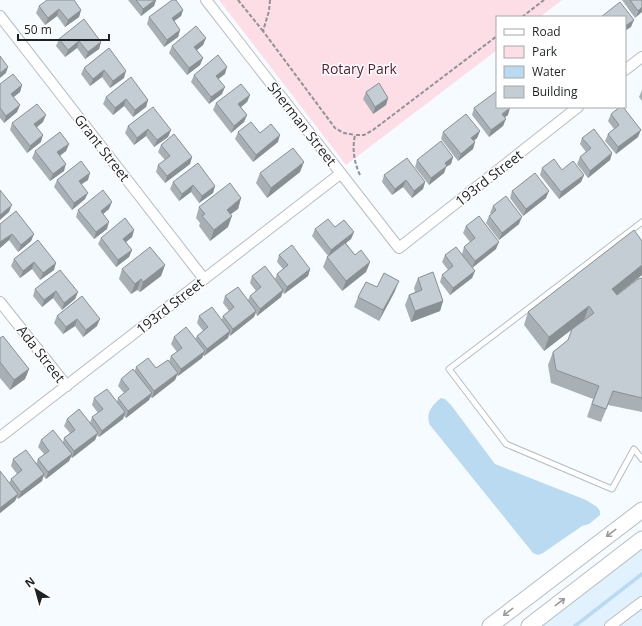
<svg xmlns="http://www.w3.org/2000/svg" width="642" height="626" font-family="'Open Sans',sans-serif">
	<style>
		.built { fill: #e1f1fd }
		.green { fill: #fddde6 }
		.water { fill: #b9daf1 }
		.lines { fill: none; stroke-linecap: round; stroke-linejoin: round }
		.stream { stroke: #b9daf1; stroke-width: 3.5 }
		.lane-casing { stroke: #b5bec4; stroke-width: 7 }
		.street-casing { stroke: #b5bec4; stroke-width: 12 }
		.secondary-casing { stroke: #b5bec4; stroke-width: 17 }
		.path { stroke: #8f9397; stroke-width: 2; stroke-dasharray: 4 2; stroke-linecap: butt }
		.lane { stroke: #fff; stroke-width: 5 }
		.street { stroke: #fff; stroke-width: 10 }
		.secondary { stroke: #fff; stroke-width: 15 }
		.wall { fill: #a9b0b5 }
		.shaded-wall { fill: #899094 }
		.building { fill: #c4cdd3; stroke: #899094 }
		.oneway { stroke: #9a9c9d }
		.labels { text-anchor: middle; stroke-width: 3; stroke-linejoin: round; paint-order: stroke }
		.park-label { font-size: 14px; fill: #542133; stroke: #fff }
		.street-label { font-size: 14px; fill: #1f2225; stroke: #fff }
	</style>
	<rect width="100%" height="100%" fill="#f6fbff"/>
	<path class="built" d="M642 546V626H539Z"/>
	<path class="green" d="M219 0H562L540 17H497V50L346 165Z"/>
	<path class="water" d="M441 398 445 399 451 405 495 464 586 500 597 507 600 511V515L589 524 582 526 543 553 538 555 533 553 430 425C425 414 432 405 441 398Z"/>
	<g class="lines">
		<path class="stream" d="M575 626 642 574"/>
		<defs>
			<path id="lane" d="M642 222 449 369 506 444 612 489 634 449 642 459"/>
			<path id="street" d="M206 0 399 248 578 107
				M0 16 204 279
				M625 70 642 57
				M0 302 67 386
				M0 437 340 174
				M610 626 642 602"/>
			<path id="secondary" d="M490 626 642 510
				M529 626 642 539"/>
		</defs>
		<use href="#lane" class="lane-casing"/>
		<use href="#street" class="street-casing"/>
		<use href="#secondary" class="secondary-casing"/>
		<path class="path" d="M238 0 263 31
			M270 0 269 11 263 31 335 128 344 133 355 135
			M522 17 544 0
			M360 175C354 162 352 149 355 135H364L373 130 497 36"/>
		<use href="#lane" class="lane"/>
		<use href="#street" class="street"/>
		<use href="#secondary" class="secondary"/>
	</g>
	<path class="wall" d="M128 0H156L154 6 141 16Z
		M622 0H642L635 18Z
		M39 6 81 10 79 17 65 27 57 16 45 25 36 13Z
		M183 10 181 16 174 21 180 30 178 37 164 47 147 24 149 17Z
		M206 38 203 45 197 50 203 58 200 65 187 75 169 53 172 46Z
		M59 39 101 42 99 49 85 59 77 48 65 57 56 46Z
		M109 48 124 78 110 88 102 77 90 86 81 74 84 68Z
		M225 74 218 79 222 94 209 104 191 82 194 75Z
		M0 84 22 85 20 92 13 97 20 105 17 112 4 123 0 118Z
		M642 90V101L639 97Z
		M366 92 388 98 386 105 373 114 363 99Z
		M250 95 247 102 241 107 247 115 244 122 231 133 213 110 216 103Z
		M106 97 148 100 146 107 133 117 124 106 113 115 103 104Z
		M474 108 508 115 505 117 503 126 489 137 472 115Z
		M611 114 638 137 616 154 605 141 608 134 614 129 608 121Z
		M43 122 37 127 41 142 27 153 10 130 12 123Z
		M128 126 171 130 168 137 154 147 146 136 134 145 125 133Z
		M480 131 477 138 474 141 475 142 473 149 458 161 441 139 443 132Z
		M238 132 260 133 278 142 253 162 235 139Z
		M582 138 612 153 610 160 588 178 577 164 580 157 586 152 580 144Z
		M69 144 66 151 60 156 64 171 50 181 32 158 35 151Z
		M161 145 192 157 190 164 165 183 156 172 158 165 165 160 158 152Z
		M453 157 451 164 446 167 444 173 429 185 415 167 417 160Z
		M542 168 562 170 584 175 581 182 559 199 540 175Z
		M300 172 267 198 256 183 260 173Z
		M384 175 425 182 423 189 412 198 403 187 392 195 382 182Z
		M57 180H88L81 184 85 199 72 210 54 187Z
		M173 182 215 186 213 193 199 203 191 192 179 201 170 189Z
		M512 191 546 198 523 216 510 198Z
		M241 198 238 209 230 214 228 227 210 241 199 226 200 223 196 218 199 207Z
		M493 206 519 224 499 240 486 223 489 216 491 214 490 213Z
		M109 209 103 214 107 229 94 239 76 217 78 210Z
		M0 224 34 234 31 241 18 252 9 240 0 248Z
		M466 226 496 249 472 268 475 271 472 278 450 295 440 282 442 275 448 270 442 262 445 255 462 254 464 247 470 242 463 233Z
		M335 227 354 232 351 239 346 243 355 255 370 262 366 272 342 291 323 267 327 257 328 256 312 236 315 229Z
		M134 230 132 237 126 242 132 250 129 257 116 267 98 244 101 238Z
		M38 240 54 270 40 280 32 269 20 278 11 266 14 259Z
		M642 241V275L617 295 642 278V412L608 405 601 422 587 417 593 399 551 383 548 365 553 352 568 340 584 320 544 351 524 325 528 312Z
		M279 255 310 269 308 276 284 294 283 292 281 297 257 316 256 313 254 317 230 336 229 334 228 338 204 356 203 355 202 358 178 376 177 375 175 380 152 398 150 397 149 400 126 418 124 416 123 419 99 437 97 435 95 440 72 458 71 457 69 461 46 479 43 476 42 481 18 499 17 497 15 501 0 513V471L9 483 11 479 17 474 11 466 13 459 36 464 38 459 44 454 38 447 41 440 63 442 64 438 70 433 64 426 67 419 90 423 92 417 98 413 92 405 94 398 117 402 118 398 124 393 118 386 121 379 135 370 136 367 156 368 169 362 171 356 177 352 171 344 174 337 195 339 197 336 203 331 197 323 199 316 222 319 223 316 229 311 223 303 225 296 248 300 250 296 256 291 250 283 252 276 275 279 277 274 283 269 277 262Z
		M165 265 161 276 140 292 137 290 131 294 119 279 122 269Z
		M418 278 443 301 440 311 411 322 405 305 409 295 415 292 414 288Z
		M377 287 395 291 379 321 354 307 358 297Z
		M35 289 78 292 75 299 62 310 53 298 42 307 33 296Z
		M82 296 97 326 83 337 75 326 63 334 54 323 57 316Z
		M0 338 29 369 25 379 10 390 0 378Z"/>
	<path class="shaded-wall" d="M155 0H156L154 6 141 16 143 9Z
		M642 7V12L635 18 638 11Z
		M59 9 57 16 45 25 48 18Z
		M81 10 79 17 65 27 68 20Z
		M183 10 181 16 169 25 172 18Z
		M634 20 631 27 625 31V26Z
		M180 30 178 37 164 47 167 40Z
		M206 38 203 45 192 54 194 47Z
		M79 41 77 48 65 57 68 50Z
		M101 42 99 49 85 59 88 52Z
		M203 58 200 65 187 75 189 68Z
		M8 67 6 73 0 78V73Z
		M227 67 225 74 213 83 216 76Z
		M104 70 102 77 90 86 93 79Z
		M126 71 124 78 110 88 113 81Z
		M22 85 20 92 9 101 11 94Z
		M225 87 222 94 209 104 211 97Z
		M250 95 247 102 236 111 238 104Z
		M388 98 386 105 373 114 375 107Z
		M126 99 124 106 113 115 115 108Z
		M148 100 146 107 133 117 135 110Z
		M20 105 17 112 4 123 6 116Z
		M510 108 508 115 500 121 502 114Z
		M46 115 43 122 32 131 34 124Z
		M247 115 244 122 231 133 234 126Z
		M506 119 503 126 489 137 491 130Z
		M148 129 146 136 134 145 137 138Z
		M171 130 168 137 154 147 157 140Z
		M641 130 638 137 616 154 618 147Z
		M480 131 477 138 469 145 471 138Z
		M43 135 41 142 27 153 30 146Z
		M280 135 278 142 253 162 256 155Z
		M475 142 473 149 458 161 461 154Z
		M69 144 66 151 55 159 57 152Z
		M612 153 610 160 588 178 590 171Z
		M192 157 190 164 165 183 167 176Z
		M453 157 451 164 446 167 444 173 429 185 431 178 445 163Z
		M304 162 300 172 267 198 271 188Z
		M66 164 64 171 50 181 53 174Z
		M90 173 88 180 76 188 79 181Z
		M584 175 581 182 559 199 561 192Z
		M406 180 403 187 392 195 395 189Z
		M425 182 423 189 412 198 414 191Z
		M193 185 191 192 179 201 182 194Z
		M215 186 213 193 199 203 202 196Z
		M549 191 546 198 523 216 526 209Z
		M88 193 85 199 72 210 74 203Z
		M241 198 238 209 223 220 227 210Z
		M112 202 109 209 98 218 101 211Z
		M12 205 9 212 0 220V215Z
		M232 216 228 227 210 241 214 230Z
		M522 217 519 224 499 240 502 233Z
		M109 222 107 229 94 239 96 232Z
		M134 230 132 237 121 246 123 239Z
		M354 232 351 239 328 257 331 250Z
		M12 234 9 240 0 248V242Z
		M34 234 31 241 18 252 21 245Z
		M499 242 496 249 472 268 475 261Z
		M132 250 129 257 116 267 118 260Z
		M34 262 32 269 20 278 23 271Z
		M370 262 366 272 342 291 346 281Z
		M56 263 54 270 40 280 43 273Z
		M165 265 161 276 140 292 143 282Z
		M642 265V275L607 302 612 289Z
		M310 269 308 276 284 294 287 287Z
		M475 271 472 278 450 295 453 288Z
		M141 279 137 290 131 294 135 284Z
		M399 281 395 291 379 321 383 310Z
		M283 290 281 297 257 316 260 309Z
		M56 291 53 298 42 307 44 300Z
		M78 292 75 299 62 310 64 303Z
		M443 301 440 311 411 322 415 311Z
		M589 306 584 320 544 351 549 337Z
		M256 311 254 317 230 336 233 329Z
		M77 319 75 326 63 334 66 327Z
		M100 319 97 326 83 337 86 330Z
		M230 331 228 338 204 356 207 349Z
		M205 351 202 358 178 376 181 369Z
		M29 369 25 379 10 390 14 380Z
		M178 373 175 380 152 398 154 391Z
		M152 393 149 400 126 418 128 411Z
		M125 412 123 419 99 437 102 431Z
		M98 433 95 440 72 458 74 451Z
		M72 454 69 461 46 479 48 472Z
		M44 474 42 481 18 499 21 492Z
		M18 494 15 501 0 513V508Z"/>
	<path class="building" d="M47 0H74L81 10 68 20 59 9 48 18 39 6Z
		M136 0H155L143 9Z
		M172 0H176L183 10 172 18 180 30 167 40 149 17Z
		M630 0H642V7L638 11Z
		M620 2 634 20 625 26V17H601Z
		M84 19 101 42 88 52 79 41 68 50 59 39Z
		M196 26 206 38 194 47 203 58 189 68 172 46Z
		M109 48 126 71 113 81 104 70 93 79 84 68Z
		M218 55 227 67 216 76 225 87 211 97 194 75Z
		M0 56 8 67 0 73Z
		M13 74 22 85 11 94 20 105 6 116 0 108V84Z
		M131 77 148 100 135 110 126 99 115 108 106 97Z
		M379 83 388 98 375 107 366 92Z
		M241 84 250 95 238 104 247 115 234 126 216 103Z
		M497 91V107H510V108L502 114 506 119 491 130 474 108Z
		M37 104 46 115 34 124 43 135 30 146 12 123Z
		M153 107 171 130 157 140 148 129 137 138 128 126Z
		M620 107H623L641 130 618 147 608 134 619 125 611 114Z
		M466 114 480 131 471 138 475 142 461 154 443 132Z
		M251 122 260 133 271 124 280 135 256 155 238 132Z
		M594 129 612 153 590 171 580 157 591 148 582 138Z
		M60 132 69 144 57 152 66 164 53 174 35 151Z
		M174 134 192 157 167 176 158 165 170 156 161 145Z
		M441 141 453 157 445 163 447 166 431 178 417 160Z
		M293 148 304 162 271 188 260 173Z
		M407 158 425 182 414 191 406 180 395 189 384 175Z
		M554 159 562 170 573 161 584 175 561 192 542 168Z
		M81 161 90 173 79 181 88 193 74 203 57 180Z
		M198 163 215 186 202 196 193 185 182 194 173 182Z
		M535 173 549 191 526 209 512 191Z
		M230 183 241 198 227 210 232 216 214 230 202 216 205 214 199 207Z
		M0 190 12 205 0 215Z
		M103 190 112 202 101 211 109 222 96 232 78 210Z
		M506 196 522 217 502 233 489 216 496 210 493 206Z
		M16 211 34 234 21 245 12 234 0 242V224Z
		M479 216 499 242 475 261 464 247 475 238 466 226Z
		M125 218 134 230 123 239 132 250 118 260 101 238Z
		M328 219 335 227 344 220 354 232 331 250 315 229Z
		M634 230 642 241V265L612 289 617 295 638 279 642 278V398L613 391 606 409 592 404 599 386 556 370 553 352 568 340 572 329 594 313 589 306 549 337 528 312Z
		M38 240 56 263 43 273 34 262 23 271 14 259Z
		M345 243 355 255 361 250 370 262 346 281 327 257Z
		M292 245 310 269 287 287 277 274 288 265 279 255Z
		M150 247 165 265 143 282 141 279 135 284 122 269Z
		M456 247 475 271 453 288 442 275 453 266 445 255Z
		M265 266 283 290 260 309 250 296 261 287 252 276Z
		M60 270 78 292 64 303 56 291 44 300 35 289Z
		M433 272 443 301 415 311 409 295 422 290 418 278Z
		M384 273 399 281 383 310 358 297 366 282 377 287Z
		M238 287 256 311 233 329 223 316 234 307 225 296Z
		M82 296 100 319 86 330 77 319 66 327 57 316Z
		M212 307 230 331 207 349 197 336 208 327 199 316Z
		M186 327 205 351 181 369 171 356 182 348 174 337Z
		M3 336 29 369 14 380 0 362V338Z
		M148 358 156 368 168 360 178 373 154 391 136 367Z
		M133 369 152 393 128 411 118 398 129 389 121 379Z
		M107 389 125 412 102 431 92 417 103 409 94 398Z
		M79 409 98 433 74 451 64 438 75 430 67 419Z
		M53 430 72 454 48 472 38 459 49 451 41 440Z
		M26 450 44 474 21 492 11 479 22 470 13 459Z
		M0 471 18 494 0 508Z"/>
	<defs><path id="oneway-shaft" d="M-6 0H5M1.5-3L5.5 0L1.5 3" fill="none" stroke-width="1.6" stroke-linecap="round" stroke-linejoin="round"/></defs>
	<g class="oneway">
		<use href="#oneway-shaft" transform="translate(611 533) rotate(143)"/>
		<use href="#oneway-shaft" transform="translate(560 602) rotate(-37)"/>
		<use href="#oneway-shaft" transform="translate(508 612) rotate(143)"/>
	</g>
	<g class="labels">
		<g class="park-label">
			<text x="359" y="74">Rotary Park</text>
		</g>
		<g class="street-label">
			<text transform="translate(302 124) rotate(52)" y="5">Sherman Street</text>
			<text transform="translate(102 148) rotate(52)" y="5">Grant Street</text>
			<text transform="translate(489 178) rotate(-38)" y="5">193rd Street</text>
			<text transform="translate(170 306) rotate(-38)" y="5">193rd Street</text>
			<text transform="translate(41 354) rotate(52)" y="5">Ada Street</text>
		</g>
	</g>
	<rect x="496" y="16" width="130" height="92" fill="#ffffff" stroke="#a5a7a8"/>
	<rect x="504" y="29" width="20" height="6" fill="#ffffff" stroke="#a5a7a8"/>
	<text x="532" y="36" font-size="12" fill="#1f2225">Road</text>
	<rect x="504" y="46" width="20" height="12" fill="#fddde6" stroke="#a5a7a8"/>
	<text x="532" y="56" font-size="12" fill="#1f2225">Park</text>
	<rect x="504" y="66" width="20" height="12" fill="#b9daf1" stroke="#a5a7a8"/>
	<text x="532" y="76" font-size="12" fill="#1f2225">Water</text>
	<rect x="504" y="86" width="20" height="12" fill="#c4cdd3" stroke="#a5a7a8"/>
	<text x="532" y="96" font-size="12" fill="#1f2225">Building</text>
	<g transform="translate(36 590) rotate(323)" stroke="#ffffff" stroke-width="3" paint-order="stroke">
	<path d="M0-3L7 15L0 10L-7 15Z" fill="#1f2225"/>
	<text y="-6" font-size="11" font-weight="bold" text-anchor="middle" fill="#1f2225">N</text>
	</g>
	<path d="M18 34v6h91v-6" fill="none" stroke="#1f2225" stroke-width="2"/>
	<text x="24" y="34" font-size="12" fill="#1f2225" stroke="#ffffff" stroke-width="3" paint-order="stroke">50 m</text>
</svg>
